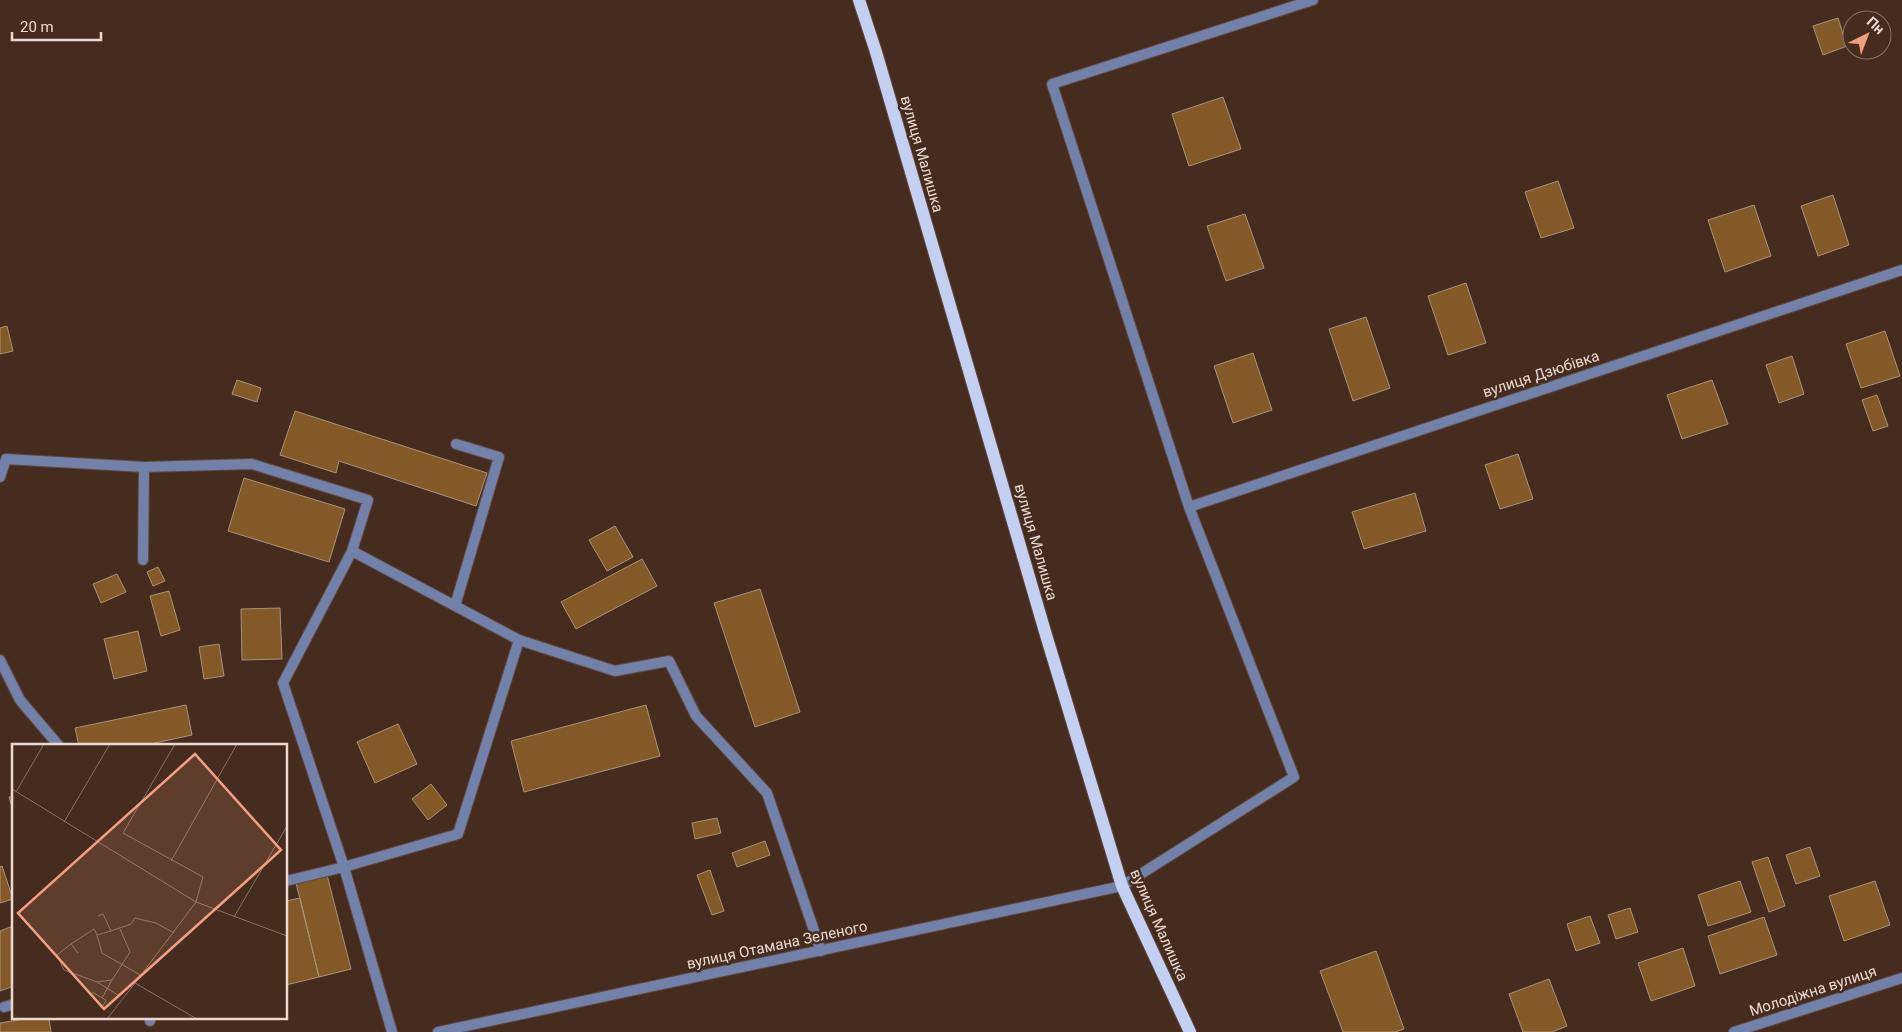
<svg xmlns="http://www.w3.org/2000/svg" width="1902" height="1032" font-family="Roboto,sans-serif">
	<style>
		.building { fill: #835927; stroke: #a99279 }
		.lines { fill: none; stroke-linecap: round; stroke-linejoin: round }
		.lane-casing { stroke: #60483b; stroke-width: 12 }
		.street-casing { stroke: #60483b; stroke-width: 12 }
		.primary-casing { stroke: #60483b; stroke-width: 14 }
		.lane { stroke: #7181aa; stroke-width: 10 }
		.street { stroke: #7181aa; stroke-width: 10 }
		.primary { stroke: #c3d0f2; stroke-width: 12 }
		.labels { text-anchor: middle; stroke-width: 5; stroke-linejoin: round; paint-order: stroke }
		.street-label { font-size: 15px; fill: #ebd9d1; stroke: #462c1e }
		.inset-road { fill: none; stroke: #887166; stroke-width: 1 }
		.view { fill: #f2a081; fill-opacity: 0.15; stroke: #f2a081; stroke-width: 2.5 }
		.inset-edge { fill: none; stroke: #ebd9d1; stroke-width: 2.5 }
	</style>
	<rect width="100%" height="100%" fill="#462c1e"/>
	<path class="building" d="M1838 18 1847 46 1823 55 1813 26Z
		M1223 97 1241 149 1189 166 1172 114Z
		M1558 181 1574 228 1541 238 1525 192Z
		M1833 195 1849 245 1818 256 1801 206Z
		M1754 205 1771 256 1725 272 1708 220Z
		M1245 214 1264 268 1226 281 1207 226Z
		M1466 283 1486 343 1448 355 1428 296Z
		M1366 317 1390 388 1353 401 1329 329Z
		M7 326 13 351 0 354V328Z
		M1885 331 1900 376 1861 388 1846 344Z
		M1253 353 1272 410 1233 423 1214 366Z
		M1792 356 1804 394 1779 403 1766 365Z
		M237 380 261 388 257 402 232 394Z
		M1712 380 1728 424 1682 439 1667 395Z
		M1877 395 1888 426 1873 431 1862 400Z
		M295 411 487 473 476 506 339 461 336 473 280 455Z
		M1518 454 1533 499 1500 509 1485 465Z
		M244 478 345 509 329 562 228 531Z
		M1415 493 1426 531 1364 549 1352 512Z
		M615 526 633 557 607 571 589 540Z
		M642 559 657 586 576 629 561 602Z
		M158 567 165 581 153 586 147 572Z
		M117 574 126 592 101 603 93 584Z
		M760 589 800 712 755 727 714 603Z
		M169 591 180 630 161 636 150 596Z
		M280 608 282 659 242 660 241 609Z
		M138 631 147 671 114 679 104 639Z
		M219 644 224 676 204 679 199 647Z
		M186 705 192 735 141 746H79L75 728Z
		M646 705 660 756 524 792 511 741Z
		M398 724 417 764 375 783 357 742Z
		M431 784 447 805 428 820 412 799Z
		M14 796V814L9 797Z
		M717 818 721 833 695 839 692 823Z
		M765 841 770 855 737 867 732 853Z
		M1810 847 1820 876 1796 884 1786 855Z
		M1768 857 1785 906 1769 912 1752 862Z
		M2 866 13 899 0 903V867Z
		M710 870 724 911 712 915 697 875Z
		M327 875 351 969 319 977 296 883Z
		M1740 881 1751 912 1708 926 1698 895Z
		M1875 881 1890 925 1844 941 1829 896Z
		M300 898 319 977 286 985V901Z
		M1630 908 1638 932 1616 939 1608 915Z
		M1590 916 1600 943 1576 951 1567 924Z
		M1764 917 1777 955 1720 974 1708 936Z
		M13 926 14 986 0 991V931Z
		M1683 948 1695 986 1651 1001 1638 963Z
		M1376 951 1404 1029 1395 1032H1343L1320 971Z
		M1549 979 1567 1026 1552 1032H1523L1509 994Z
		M30 1018H49L51 1032H0V1023Z"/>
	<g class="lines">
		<defs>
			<path id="lane" d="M144 467 252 464 368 500 352 551 519 640 615 671 669 661 696 716 767 793 821 951
				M0 477 6 459 144 467 143 560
				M352 551 283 683 344 867 392 1032
				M455 606 499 457 456 444
				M0 660 20 700 59 746
				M286 881 344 867 458 834 519 640
				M4 1007 14 1004
				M150 1018V1021"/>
			<path id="street" d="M1189 507 1902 270
				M438 1032 1122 886 1294 777 1189 507 1052 84 1313 0
				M1734 1032 1902 978"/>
			<path id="primary" d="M859 0 876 52 1046 635 1122 886 1190 1032"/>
		</defs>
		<use href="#lane" class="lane-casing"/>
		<use href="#street" class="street-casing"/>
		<use href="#primary" class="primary-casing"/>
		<use href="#lane" class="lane"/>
		<use href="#street" class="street"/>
		<use href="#primary" class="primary"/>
	</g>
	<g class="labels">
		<g class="street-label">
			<text transform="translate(922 154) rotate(74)" y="5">вулиця Малишка</text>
			<text transform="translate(1541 374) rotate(-18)" y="5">вулиця Дзюбівка</text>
			<text transform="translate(1036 542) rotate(74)" y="5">вулиця Малишка</text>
			<text transform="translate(1159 925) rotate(66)" y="5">вулиця Малишка</text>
			<text transform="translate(777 945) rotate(-12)" y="5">вулиця Отамана Зеленого</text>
			<text transform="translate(1813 991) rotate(-18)" y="5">Молодіжна вулиця</text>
		</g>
	</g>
	<g transform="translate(12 744)">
		<rect width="275" height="275" fill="#462c1e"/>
		<path class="inset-road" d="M163 0 111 89 191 133 184 158 123 239 185 275M0 45 184 158 275 192M4 48 32 0M52 78 98 0M159 117 225 0M86 172 91 170 99 187M222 173 275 82M85 191 90 209 130 232M59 200 82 185 85 191 99 187 119 180 123 174 144 179 162 189M66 209 59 200 45 211 52 226 85 238 100 236 118 208 108 185M85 238 106 251M80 248 94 256 91 262M90 254 100 236M95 275 123 239"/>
		<path class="view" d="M183 10 269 106 92 265 6 169Z"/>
		<rect width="275" height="275" class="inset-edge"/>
	</g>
	<g transform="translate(1867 35) rotate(42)"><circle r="24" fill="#462c1e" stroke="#887166"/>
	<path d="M0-4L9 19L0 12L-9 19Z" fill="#f2a081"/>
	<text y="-8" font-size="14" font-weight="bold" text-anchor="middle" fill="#ebd9d1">Пн</text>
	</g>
	<path d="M12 32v8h89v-8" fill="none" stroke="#ebd9d1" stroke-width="2.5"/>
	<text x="20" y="32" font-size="15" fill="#ebd9d1" stroke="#462c1e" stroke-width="4" paint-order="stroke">20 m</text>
</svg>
